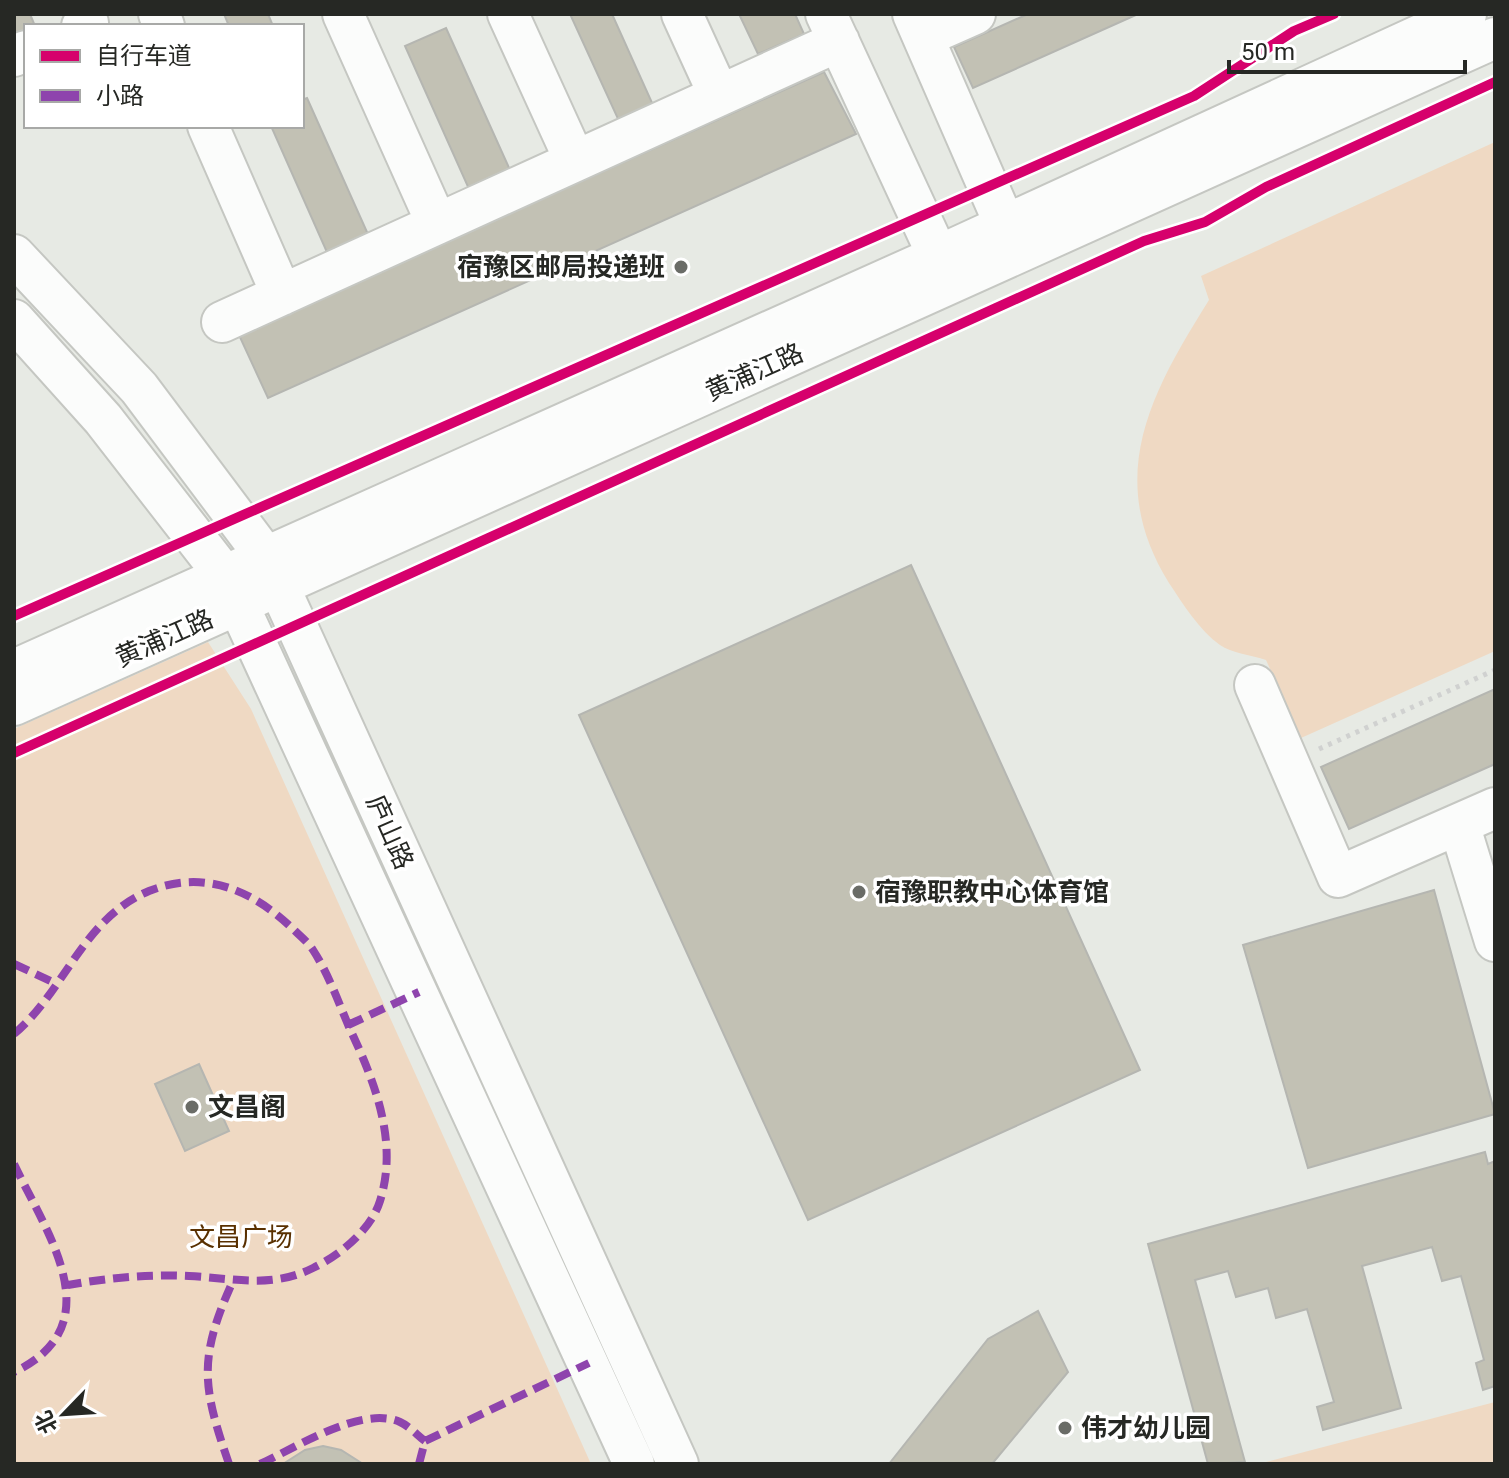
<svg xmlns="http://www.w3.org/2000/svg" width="1509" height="1478" font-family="Roboto,'Noto Sans SC',sans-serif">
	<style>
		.green { fill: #efd9c3 }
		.building { fill: #c2c1b4; stroke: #b5b6b1; stroke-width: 2 }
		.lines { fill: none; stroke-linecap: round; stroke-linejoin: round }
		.minor-casing { stroke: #c5c7c2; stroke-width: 44 }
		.path { stroke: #d0d1d0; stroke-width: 5; stroke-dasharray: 4 6; stroke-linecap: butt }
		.minor { stroke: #fbfcfb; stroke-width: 40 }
		.quiet { stroke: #8e44ad; stroke-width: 8; stroke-dasharray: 16 8; stroke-linecap: butt }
		.cycleway-casing { stroke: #fff; stroke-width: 15 }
		.cycleway { stroke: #d6006c; stroke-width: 10 }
		.poi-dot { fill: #6a6c67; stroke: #fff; stroke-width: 3 }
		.labels { text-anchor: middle; stroke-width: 7; stroke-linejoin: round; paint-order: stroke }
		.poi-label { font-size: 26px; font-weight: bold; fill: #262824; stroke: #fff; text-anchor: start }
		.street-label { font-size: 26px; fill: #262824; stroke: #fff }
		.park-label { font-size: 26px; fill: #593000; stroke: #fff }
	</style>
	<rect width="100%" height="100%" fill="#e7eae4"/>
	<path class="green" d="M1495 142V651L1301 738 1266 660C1252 655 1231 653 1220 645 1199 630 1183 604 1169 583 1104 478 1150 394 1209 300L1201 276Z
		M208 642 251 709 591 1464H14V729Z
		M1495 1402V1464H1263L1266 1462Z"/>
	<path class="building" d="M14 14H30L35 26H26V30L14 36Z
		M224 14H268L273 26H229Z
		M570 14H612L653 105 619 121Z
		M739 14H795L804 34 758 54Z
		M1028 14H1138L973 88 954 47Z
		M446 28 510 170 469 189 405 46Z
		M824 72 856 134 268 398 239 335Z
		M307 98 371 241 330 259 271 126H302V100Z
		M911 565 1140 1070 808 1220 579 715Z
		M1495 689V764L1349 829 1321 767Z
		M1434 890 1495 1114 1308 1168 1243 945Z
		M199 1064 229 1131 185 1151 155 1084Z
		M1485 1152 1488 1164 1495 1161V1386L1483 1390 1476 1363 1484 1360 1461 1276 1442 1281 1432 1247 1362 1266 1401 1408 1323 1430 1317 1407 1334 1402 1307 1309 1276 1318 1268 1288 1236 1297 1228 1271 1195 1280 1245 1462 1208 1464 1148 1244Z
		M1038 1311 1068 1372 992 1464H889L988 1339Z
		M323 1446 341 1450 363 1464H283L305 1450Z"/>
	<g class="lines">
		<defs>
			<path id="minor" d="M159 14 164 26
				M343 14 437 224
				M508 14 575 161
				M682 14 719 95
				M826 14 938 256
				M913 14 1005 225
				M82 26 88 23
				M923 37 975 14
				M14 56 26 51
				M208 126 282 295
				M14 255 139 388 265 556 678 1464
				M14 320 103 419 225 576 634 1464
				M222 322 839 41
				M14 670 938 256 1466 14
				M1255 685 1338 877 1495 808
				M14 705 1495 38
				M1459 824 1495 941"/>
		</defs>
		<use href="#minor" class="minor-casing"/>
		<path class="path" d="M1319 749 1495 670"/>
		<use href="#minor" class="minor"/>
		<path class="quiet" d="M14 964 57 984
			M348 1025 419 992
			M14 1034C66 990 82 919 149 891 204 869 252 890 292 928 299 935 308 942 313 950 328 973 338 1001 349 1027 374 1080 399 1141 380 1201 371 1230 340 1255 313 1268 271 1289 233 1278 189 1276 148 1274 108 1278 68 1285
			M14 1164C46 1232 114 1325 14 1372
			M229 1464C202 1386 198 1358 233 1281
			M260 1464C295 1448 362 1405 400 1422 409 1426 417 1435 425 1441
			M419 1464 425 1441 589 1363"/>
		<defs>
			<path id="cycleway" d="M14 616 1194 96 1294 31 1334 14
				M14 753 1144 241 1205 222 1266 187 1495 82"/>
		</defs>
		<use href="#cycleway" class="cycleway-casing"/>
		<use href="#cycleway" class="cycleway"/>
	</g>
	<g class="poi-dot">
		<circle cx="681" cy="267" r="8"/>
		<circle cx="859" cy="892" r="8"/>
		<circle cx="192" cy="1107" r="8"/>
		<circle cx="1065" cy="1428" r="8"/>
	</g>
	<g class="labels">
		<g class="poi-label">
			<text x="665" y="276" text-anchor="end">宿豫区邮局投递班</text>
			<text x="875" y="901">宿豫职教中心体育馆</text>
			<text x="208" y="1116">文昌阁</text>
			<text x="1081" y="1437">伟才幼儿园</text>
		</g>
		<g class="street-label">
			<text transform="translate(754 372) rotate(-24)" y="9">黄浦江路</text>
			<text transform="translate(164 638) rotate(-24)" y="9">黄浦江路</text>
			<text transform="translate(390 832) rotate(66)" y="9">庐山路</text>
		</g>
		<g class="park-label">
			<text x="241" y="1246">文昌广场</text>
		</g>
	</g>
	<rect width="1509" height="1478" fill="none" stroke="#262824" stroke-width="32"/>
	<rect x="24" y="24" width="280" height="104" fill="#ffffff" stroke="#a8a9a7" stroke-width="2"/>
	<rect x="40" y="50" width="40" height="12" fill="#d6006c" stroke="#a8a9a7" stroke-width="2"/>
	<text x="96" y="64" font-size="24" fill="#262824">自行车道</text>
	<rect x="40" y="90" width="40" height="12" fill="#8e44ad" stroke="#a8a9a7" stroke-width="2"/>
	<text x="96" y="104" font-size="24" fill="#262824">小路</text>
	<g transform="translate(64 1414) rotate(245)" stroke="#ffffff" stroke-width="6" paint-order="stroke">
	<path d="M0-6L14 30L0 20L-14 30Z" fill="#262824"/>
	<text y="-12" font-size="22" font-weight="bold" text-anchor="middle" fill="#262824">北</text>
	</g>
	<path d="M1229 60v12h236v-12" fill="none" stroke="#262824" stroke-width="4"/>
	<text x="1241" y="60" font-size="24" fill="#262824" stroke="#ffffff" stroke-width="6" paint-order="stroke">50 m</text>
</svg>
